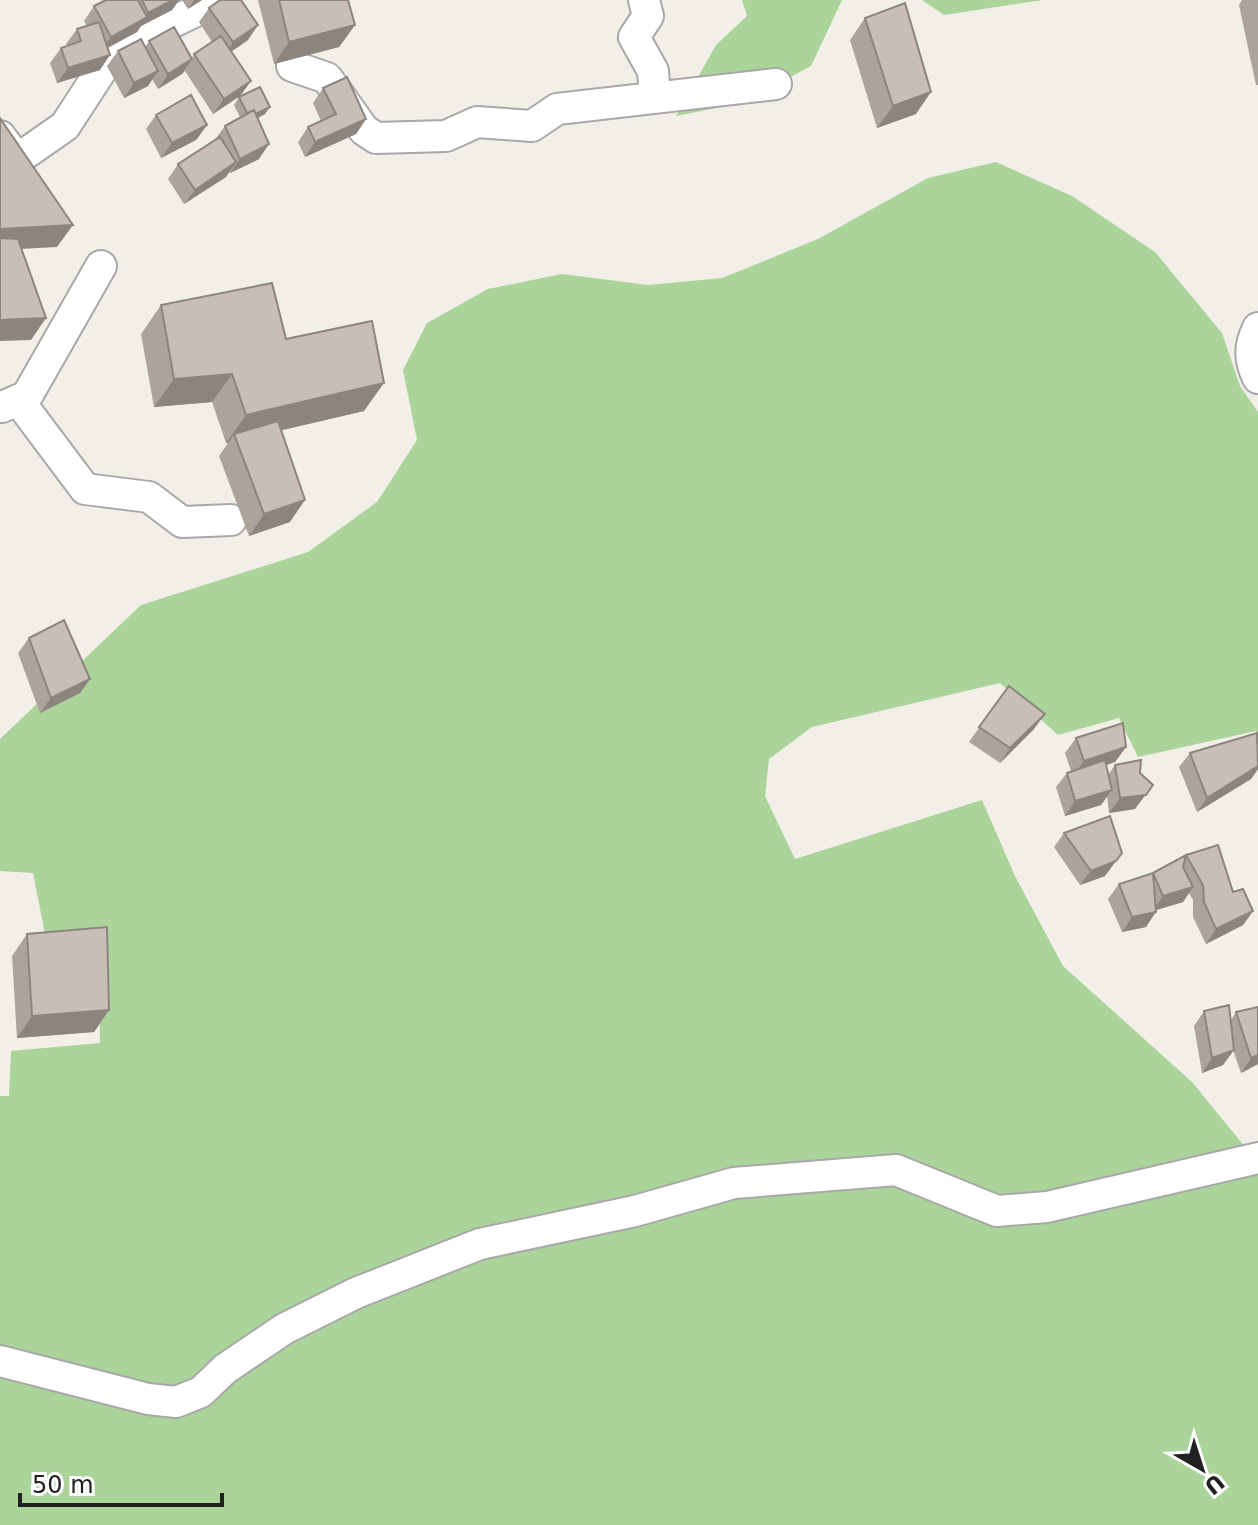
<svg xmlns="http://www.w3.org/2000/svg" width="1258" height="1525" font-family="'DejaVu Sans',sans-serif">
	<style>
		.forest { fill: #abd49a }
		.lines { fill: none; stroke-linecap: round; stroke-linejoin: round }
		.minor-casing { stroke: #a8a8a8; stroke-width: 34 }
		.minor { stroke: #fff; stroke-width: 30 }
		.wall { fill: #aca39d }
		.shaded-wall { fill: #8c857f }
		.building { fill: #c8beb6; stroke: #8c857f; stroke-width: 2 }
	</style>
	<rect width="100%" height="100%" fill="#f2efe8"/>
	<path class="forest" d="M742 0H842L811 66 742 103 676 116 716 45 747 16Z
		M922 0H1043L944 15Z
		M996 162 1072 196 1155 252 1222 333 1240 386 1258 412V737L1256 731 1138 757 1119 718 1058 735 1000 683 812 727 769 759 765 796 795 859 982 800 1015 876 1063 966 1192 1082 1250 1153 1258 1155V1525H0V1096H9L11 1051 100 1043 98 943 45 934 33 873 0 871V739L141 605 308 552 377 502 417 440 403 370 427 323 488 289 562 274 648 285 722 278 818 239 928 178Z"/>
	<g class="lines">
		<defs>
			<path id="minor" d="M644 0 648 16 634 37 653 71 655 97
				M292 66 327 78 364 130 376 138 446 136 477 122 532 126 557 109 776 84
				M0 136 15 156H22L65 126 104 66 118 49 218 0
				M1258 328C1249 346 1249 360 1258 378
				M19 401 85 489 149 497 182 522 231 520
				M2 407 27 396 101 266
				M0 1361 148 1399 176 1402 201 1392 225 1369 284 1329 356 1293 480 1244 635 1211 734 1183 896 1170 997 1211 1047 1207 1258 1158"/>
		</defs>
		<use href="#minor" class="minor-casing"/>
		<use href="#minor" class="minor"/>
	</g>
	<path class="wall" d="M106 0H179L172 10 141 26 137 32 108 48 100 70 57 83 50 63 61 48 67 46 66 44 77 29 87 26 84 21 94 6Z
		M182 0H202L188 9Z
		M258 0H348L355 25 339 47 274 64Z
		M1242 0H1258V85H1256L1239 5Z
		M209 8 248 40 231 52 251 81 240 96 213 114 185 71 182 74 158 89 152 79 148 86 124 98 107 66 118 51 145 47 149 41 192 58 194 54 212 42 199 22Z
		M865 18 916 114 877 128 850 40Z
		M323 88 366 119 356 134 305 157 298 142 308 127 321 121 313 103Z
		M239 97 265 114 258 118 259 159 230 173 229 172 226 177 184 204 168 179 178 164 214 141 225 126 240 117 234 105Z
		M156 115 207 125 196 140 161 158 146 129Z
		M161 305 286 339 364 411 281 430 290 522 249 536 219 456 228 443H226L212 402 154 407 141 334Z
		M29 638 90 679 80 693 40 713 18 653Z
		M1009 686 1034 729 1000 763 969 742Z
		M1076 738 1126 747 1115 762 1106 765 1108 775 1115 765 1135 809 1109 813 1107 796 1101 805 1065 816 1056 787 1067 773 1071 771 1065 753Z
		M1258 738V769L1251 779 1197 812 1179 767 1190 753Z
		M1064 833 1105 876 1080 885 1054 847Z
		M1186 855 1233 892 1253 911 1243 925 1206 944 1193 917V900L1189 893 1183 902 1156 910 1146 927 1122 932 1108 899 1119 884 1153 873Z
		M27 934 109 1010 94 1032 17 1038 12 956Z
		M1204 1011 1231 1020 1236 1012 1258 1064 1241 1073 1233 1050 1223 1065 1202 1073 1194 1026Z"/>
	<path class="shaded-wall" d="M173 0H179L172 10 141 26 137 32 101 51 111 37 144 19 148 13Z
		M194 0H202L188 9Z
		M258 25 248 40 223 57 233 42Z
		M355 25 339 47 274 64 289 42Z
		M110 55 100 70 57 83 68 68Z
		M192 59 182 74 158 89 168 74Z
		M158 71 148 86 124 98 134 83Z
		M251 81 240 96 213 114 224 99Z
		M931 92 916 114 877 128 893 106Z
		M270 107 265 114 244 125 249 117Z
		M366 119 356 134 305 157 315 142Z
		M207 125 196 140 161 158 172 143Z
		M269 144 259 159 230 173 240 159Z
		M236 162 226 177 184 204 195 190Z
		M73 225 57 247 0 250V229Z
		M46 318 31 340 0 341V320Z
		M232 374 212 402 154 407 174 379Z
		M384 383 364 411 236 441 234 434 228 443H226L246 415Z
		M305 500 290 522 249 536 264 514Z
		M90 679 80 693 40 713 51 698Z
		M1045 714 1034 729 1000 763 1010 748Z
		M1126 747 1115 762 1073 776 1084 761Z
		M1258 766V769L1251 779 1197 812 1207 798Z
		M1153 785 1135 809 1109 813 1120 798Z
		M1112 790 1101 805 1065 816 1075 801Z
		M1122 853 1105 876 1080 885 1091 871Z
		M1193 887 1183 902 1153 911 1163 896Z
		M1253 911 1243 925 1206 944 1216 929Z
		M1156 912 1146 927 1122 932 1132 917Z
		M109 1010 94 1032 17 1038 32 1016Z
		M1234 1050 1223 1065 1202 1073 1212 1058Z
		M1258 1055V1064L1241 1073 1251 1058Z"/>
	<path class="building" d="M106 0H138L147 17 111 37 94 6Z
		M142 0H173L148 13Z
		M220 0H241L258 25 233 42 209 8Z
		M279 0H348L355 25 289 42Z
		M905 3 931 92 893 106 865 18Z
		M99 22 110 55 68 68 61 48 81 41 77 29Z
		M174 27 192 59 168 74 149 41Z
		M221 36 251 81 224 99 194 54Z
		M141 39 158 71 134 83 118 51Z
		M347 77 366 119 315 142 308 127 336 114 323 88Z
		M260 87 270 107 256 114 254 110 247 113 239 97Z
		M191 95 207 125 172 143 156 115Z
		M254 110 269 144 240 159 225 126Z
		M0 118 73 225 0 229Z
		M220 137 236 162 195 190 178 164Z
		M0 238 18 239 46 318 0 320Z
		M272 283 286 339 372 321 384 383 246 415 232 374 174 379 161 305Z
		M278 421 305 500 264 514 234 434Z
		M64 620 90 679 51 698 29 638Z
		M1009 686 1045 714 1010 748 979 727Z
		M1123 723 1126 747 1084 761 1076 738Z
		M1257 733 1258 766 1207 798 1190 753Z
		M1105 760 1112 790 1075 801 1067 773Z
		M1141 760 1140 773 1153 785 1146 795 1120 798 1115 765Z
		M1110 816 1122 853 1116 861 1091 871 1064 833Z
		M1218 845 1233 892 1243 889 1253 911 1216 929 1204 902 1203 885 1186 855Z
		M1186 855 1183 867 1193 887 1163 896 1153 873Z
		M1153 873 1156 912 1132 917 1119 884Z
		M107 927 109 1010 32 1016 27 934Z
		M1229 1005 1234 1050 1212 1058 1204 1011Z
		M1258 1007V1055L1251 1058 1236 1012Z"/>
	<g transform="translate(1202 1469) rotate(141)" stroke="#ffffff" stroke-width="6" paint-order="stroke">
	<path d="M0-6L14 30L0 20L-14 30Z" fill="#212121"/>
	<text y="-12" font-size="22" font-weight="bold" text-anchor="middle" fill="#212121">U</text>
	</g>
	<path d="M20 1493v12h202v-12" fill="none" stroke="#212121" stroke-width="4"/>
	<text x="32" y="1493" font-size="24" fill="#212121" stroke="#ffffff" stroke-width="6" paint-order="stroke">50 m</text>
</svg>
